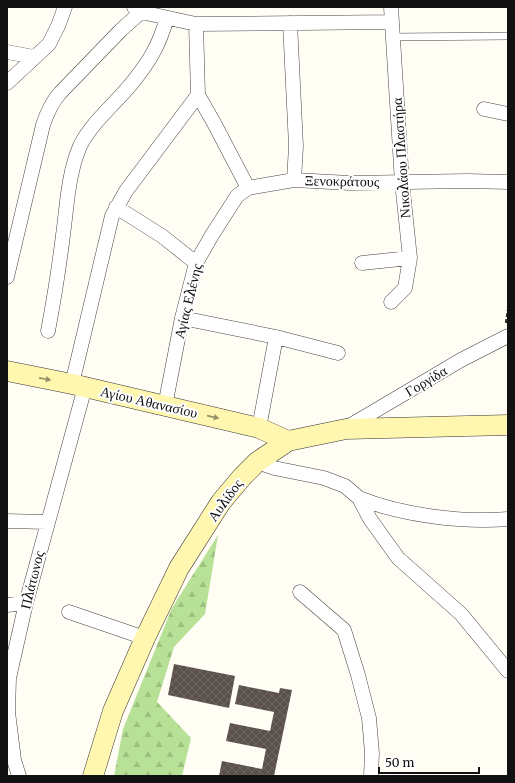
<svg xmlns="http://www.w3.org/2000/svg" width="515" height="783" font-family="Merriweather,serif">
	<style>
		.forest { fill: url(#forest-firs) }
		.building { fill: url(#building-cross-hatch) }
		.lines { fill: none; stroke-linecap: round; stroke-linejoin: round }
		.lane-casing { stroke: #444; stroke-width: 8 }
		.street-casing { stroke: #444; stroke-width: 15 }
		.secondary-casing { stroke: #333; stroke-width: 21 }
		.path { stroke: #333; stroke-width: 2.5; stroke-dasharray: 4 2; stroke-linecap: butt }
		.lane { stroke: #fff; stroke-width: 7 }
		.street { stroke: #fff; stroke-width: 14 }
		.secondary { stroke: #fff6af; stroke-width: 20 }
		.oneway { fill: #948f68 }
		.labels { text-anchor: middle; stroke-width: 4; stroke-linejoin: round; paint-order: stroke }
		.street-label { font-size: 14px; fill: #111; stroke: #fff }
	</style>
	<defs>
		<pattern id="forest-firs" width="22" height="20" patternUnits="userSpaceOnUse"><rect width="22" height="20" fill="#b7e196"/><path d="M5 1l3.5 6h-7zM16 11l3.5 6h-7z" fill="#9cc080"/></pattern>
		<pattern id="building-cross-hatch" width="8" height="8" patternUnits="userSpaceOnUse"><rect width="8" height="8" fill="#5b514b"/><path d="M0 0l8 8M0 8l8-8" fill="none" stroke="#6e6661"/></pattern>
	</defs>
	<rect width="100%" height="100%" fill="#fffdf4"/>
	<path class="forest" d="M218 535 205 614 174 647 157 702 191 738 182 776H114L123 729 172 608Z"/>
	<path class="building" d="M174 664 235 676 229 708 168 695Z
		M239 685 279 693 280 688 292 690 274 776H219L222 761 262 769 266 749 226 741 230 723 270 731 274 712 235 704Z"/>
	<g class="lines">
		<defs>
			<path id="lane" d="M393 37 508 36"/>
			<path id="street" d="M134 7 141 12 196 24 392 22
				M391 7 402 182 410 258 405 288 391 302
				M290 23 296 146 294 180
				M196 24 198 95 214 123 248 188
				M7 52 34 57
				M7 83 49 44 58 26 65 7
				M484 109 508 114
				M116 207 162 236 196 263
				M362 263 410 258
				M7 277 43 125C47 113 51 103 60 93L121 30 141 12
				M182 318 276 337 338 353
				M48 331C54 299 59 268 63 235 67 206 68 174 80 146 92 122 115 104 132 83 150 61 159 45 167 18
				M72 384 112 216 126 191 198 95
				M165 406 182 318 196 263 212 235 237 196 248 188 294 180 350 183 467 181 508 182
				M259 428 276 337
				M346 428 461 360 508 336
				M257 462 274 468 324 478 345 486 359 498 370 519 398 558 461 614 508 671
				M359 498C401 515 462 523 508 519
				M7 521 47 522
				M300 592 344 630 358 675 369 718 372 753 371 776
				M7 605 26 603
				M69 612 145 638
				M19 776 14 760 8 712 9 678 26 603 85 387"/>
			<path id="secondary" d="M7 371 72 384 259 428 288 441
				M93 776 113 711 145 638 179 568 221 502 242 477 257 462 288 441 346 429 508 425"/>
		</defs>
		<use href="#lane" class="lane-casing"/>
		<use href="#street" class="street-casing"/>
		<use href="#secondary" class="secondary-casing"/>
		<path class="path" d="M506 323 508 310"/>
		<use href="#lane" class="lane"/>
		<use href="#street" class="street"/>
		<use href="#secondary" class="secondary"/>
	</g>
	<defs><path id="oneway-solid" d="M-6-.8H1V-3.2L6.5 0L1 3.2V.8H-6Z"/></defs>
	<g class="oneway">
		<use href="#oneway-solid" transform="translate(45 379) rotate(11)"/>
		<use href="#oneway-solid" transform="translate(213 417) rotate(13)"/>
	</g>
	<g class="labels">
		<g class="street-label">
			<text transform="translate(401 158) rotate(-94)" y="5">Νικολάου Πλαστήρα</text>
			<text transform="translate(342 181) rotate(1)" y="5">Ξενοκράτους</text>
			<text transform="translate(188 301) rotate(-76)" y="5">Αγίας Ελένης</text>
			<text transform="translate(426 381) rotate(-31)" y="5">Γοργίδα</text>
			<text transform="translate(149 402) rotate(13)" y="5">Αγίου Αθανασίου</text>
			<text transform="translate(225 500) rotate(-54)" y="5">Αυλίδος</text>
			<text transform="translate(32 580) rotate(-76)" y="5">Πλάτωνος</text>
		</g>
	</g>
	<rect width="515" height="783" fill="none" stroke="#111111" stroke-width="16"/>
	<path d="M379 767v6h100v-6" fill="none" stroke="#111111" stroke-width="2"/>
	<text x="385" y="767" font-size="12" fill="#111111" stroke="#ffffff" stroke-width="3" paint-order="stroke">50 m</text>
</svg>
